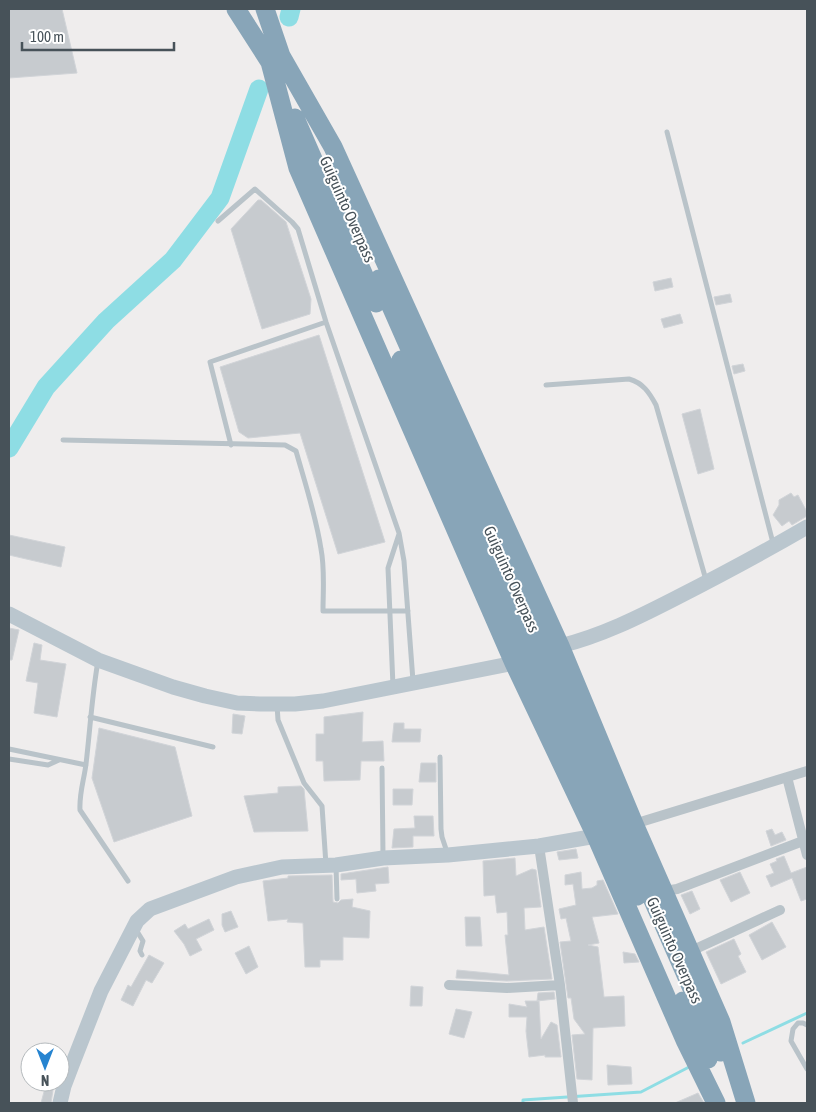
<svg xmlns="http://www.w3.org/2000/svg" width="816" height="1112" font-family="'Asap Condensed',sans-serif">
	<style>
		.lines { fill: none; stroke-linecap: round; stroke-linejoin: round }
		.stream { stroke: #8edde4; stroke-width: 3 }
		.river { stroke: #8edde4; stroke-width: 19 }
		.building { fill: #c7cbcf; stroke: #d1d4d8 }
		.lane { stroke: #b9c3c9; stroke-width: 5 }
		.street { stroke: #b9c3c9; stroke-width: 10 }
		.secondary { stroke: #bac6ce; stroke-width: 15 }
		.highway { stroke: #88a5b8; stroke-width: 19 }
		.labels { text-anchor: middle; stroke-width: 4; stroke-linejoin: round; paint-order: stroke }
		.street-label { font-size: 16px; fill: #475259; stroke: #fff }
	</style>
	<rect width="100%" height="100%" fill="#efeded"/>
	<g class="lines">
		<path class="stream" d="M743 1043 807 1013
			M523 1103V1100L641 1092 691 1066"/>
		<path class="river" d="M289 17 291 9
			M9 448 46 387 106 321 173 260 220 198 259 89"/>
	</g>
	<path class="building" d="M9 9H62L77 73 9 78Z
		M258 200H261L286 222 311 299 310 314 262 329 231 229Z
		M671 278 673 287 655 291 653 282Z
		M730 294 732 302 716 305 714 297Z
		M680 314 683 323 664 328 661 319Z
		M319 335 385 542 338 554 300 433 248 438 239 432 220 367Z
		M743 364 745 371 734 374 732 366Z
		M700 409 714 469 698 474 682 414Z
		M791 493 794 497 798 495 807 512V516L792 525 789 521 782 526 773 515 779 505V500Z
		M9 535 65 547 61 567 9 555Z
		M9 628 19 630 12 660H9Z
		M34 643 42 645 40 660 66 664 57 717 34 713 38 683 26 681Z
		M363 712 362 742 383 741 384 761H361L360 780 324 781 323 761H316V734H324V717Z
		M233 714 245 716 242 734 232 733Z
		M394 723H404V729H421L420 742H392Z
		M99 728 175 747 192 816 114 842 92 778Z
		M421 763H436V782H419Z
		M301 786 304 789 308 831 254 832 244 796 278 793V787Z
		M393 789H413L412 805H393Z
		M414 816H433L434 836H413V847L392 848 394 829 415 828Z
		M772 829 775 835 782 832 786 840 771 846 766 831Z
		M576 849 578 858 559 860 557 852Z
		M784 856 791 873 807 867V899L801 901 792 878 771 887 766 876 774 873 770 864 777 861 776 859Z
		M515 858 516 876 532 869 536 870 541 907 524 908 525 930 544 927 552 979 507 981 456 978 457 970 509 975 505 935H508L507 912 497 913 495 895 484 896 483 861Z
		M388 867 389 883 375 884 376 891 357 893 356 879 341 880V874Z
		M581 872 582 889 592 888 597 885V881L603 880 618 914 592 917 599 943 588 945 598 947 604 997 624 996 625 1026 593 1028 592 1080 577 1079 572 1035 585 1034 574 1019 571 998H568L560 942 571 941 566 918 561 919 559 909 576 905 573 884 565 885V875Z
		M740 872 750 893 731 902 720 880Z
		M332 875 333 902 338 903 341 900 353 899 352 907 370 911 369 938 343 937V960H320V967H305L303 923 287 922 288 919 268 921 263 881 288 878V876Z
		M692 891 700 909 690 914 681 895Z
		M231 911 238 927 225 932 222 925V914Z
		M465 917H480L482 946H466Z
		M209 919 214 930 196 939 202 950 190 956 184 944 174 931 185 924 188 929Z
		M772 922 786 947 762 960 749 935Z
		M734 939 741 954 738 956 746 972 721 984 706 952Z
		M249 946 258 967 246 974 235 953Z
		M623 952 635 954 639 962 624 963Z
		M149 955 164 963 152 983 146 980 133 1006 121 1000 128 985 131 987Z
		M411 986 423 987 422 1006H410Z
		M554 992 555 999 537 1001 538 993Z
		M525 1001H539L541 1039 551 1022 557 1025 561 1057H545V1055L529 1057 526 1031 527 1017H509V1004L527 1007Z
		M456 1009 472 1012 464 1038 449 1034Z
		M607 1065 631 1067 632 1084 608 1085Z
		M45 1088 53 1090 51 1103H41Z
		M698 1093 704 1103H675Z"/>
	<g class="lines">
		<path class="lane" d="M667 132 773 543
			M218 221 255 189 292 222 298 229 326 322 399 533 404 561 413 681
			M546 385 629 379C643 383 649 392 656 405L706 580
			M63 440 285 445 296 451C305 483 316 516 321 549 325 569 323 591 323 611H408
			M231 445 210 362 326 322
			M98 661C92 695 90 730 86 764 84 780 79 794 80 810L128 881
			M393 686 388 568 399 534
			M277 705 278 720 304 783 322 806 326 865
			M90 717 213 747
			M9 749 86 765
			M440 757 441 829 442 837 447 852
			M9 759 48 765 59 760
			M382 768 383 855
			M336 866 337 899
			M135 928 143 941 140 951 142 955
			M807 1025 803 1023H798L793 1029 791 1041 807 1069"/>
		<path class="street" d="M787 777 807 855
			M634 824 807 771
			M539 846 560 985 573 1103
			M664 891 677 889 803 841
			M691 951 780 910
			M449 985 507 988 560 985"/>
		<path class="secondary" d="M9 614 98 660 173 687 205 696 237 703 260 704H295L323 701 514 663
			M560 646C601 636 639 617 676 598 721 575 764 552 807 527
			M60 1103 64 1086 72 1065 101 991 137 921 150 909 236 877 282 867 336 865 383 858 448 855 539 846 596 836"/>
		<path class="highway" d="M236 9 270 62 298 168 514 663 596 836 685 1040 716 1103
			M265 9 281 56 333 147 560 646 634 824 721 1022 746 1103
			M295 118 376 303
			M379 279 720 1052
			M401 360 637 896
			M683 1001 708 1059"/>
	</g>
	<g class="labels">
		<g class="street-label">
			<text transform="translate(348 209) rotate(66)" y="6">Guiguinto Overpass</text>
			<text transform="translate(512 579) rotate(66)" y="6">Guiguinto Overpass</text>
			<text transform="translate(675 950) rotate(66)" y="6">Guiguinto Overpass</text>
		</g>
	</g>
	<rect width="816" height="1112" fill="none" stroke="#475259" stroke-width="20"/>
	<g transform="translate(45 1067) rotate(180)"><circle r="24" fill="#ffffff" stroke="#b5babd"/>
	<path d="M0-4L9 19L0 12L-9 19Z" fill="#2684d0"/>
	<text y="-8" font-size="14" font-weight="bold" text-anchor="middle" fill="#475259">N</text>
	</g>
	<path d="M22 42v8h152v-8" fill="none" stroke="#475259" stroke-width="2.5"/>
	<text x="30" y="42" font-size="15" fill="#475259" stroke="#ffffff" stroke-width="4" paint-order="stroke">100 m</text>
</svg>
